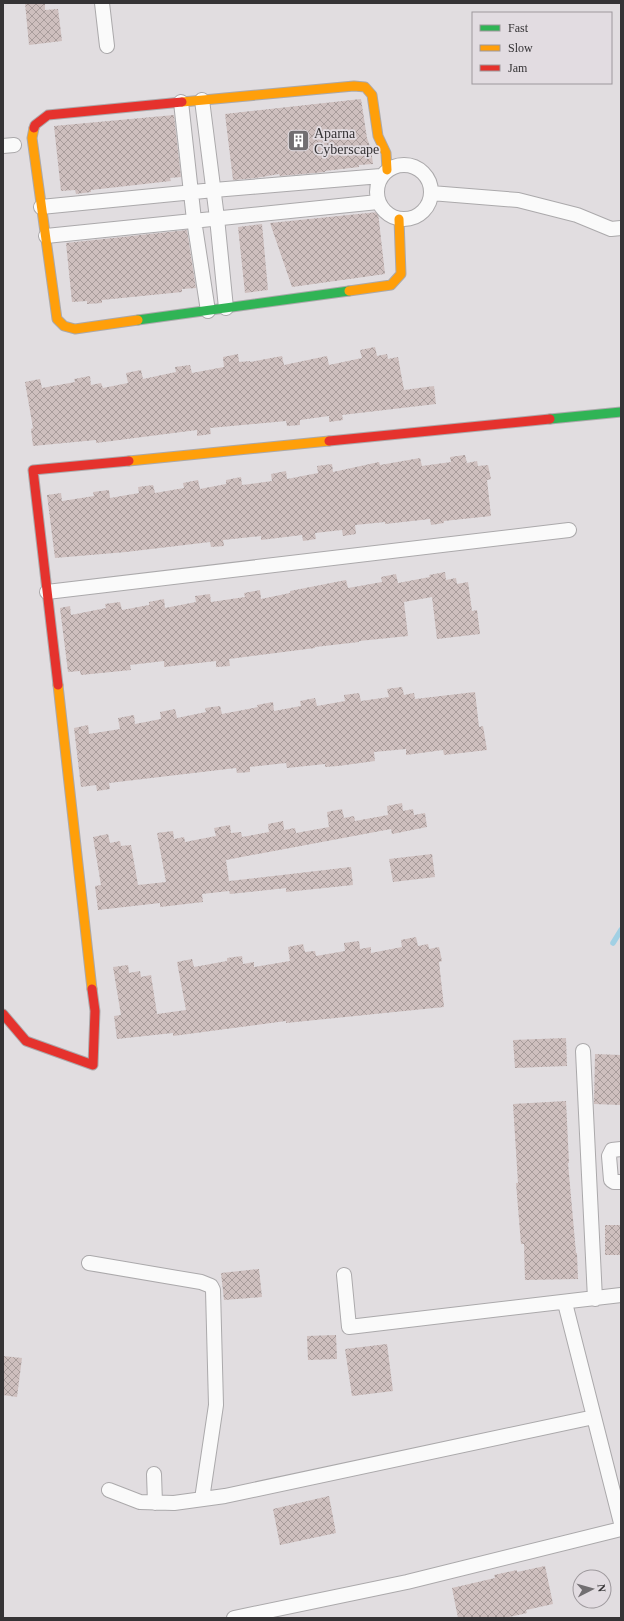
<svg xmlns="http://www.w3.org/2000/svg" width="624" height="1621" font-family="Georgia,serif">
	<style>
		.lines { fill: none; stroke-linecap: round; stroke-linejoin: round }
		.stream { stroke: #a1d0e4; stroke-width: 5.5 }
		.building { fill: url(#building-cross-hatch) }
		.street-casing { stroke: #aba9ab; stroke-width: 16 }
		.fast-casing { stroke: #aba9ab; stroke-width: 11 }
		.slow-casing { stroke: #aba9ab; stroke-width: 11 }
		.jam-casing { stroke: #aba9ab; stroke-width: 11 }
		.street { stroke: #fafafa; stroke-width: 14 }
		.fast { stroke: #30b455; stroke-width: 9 }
		.slow { stroke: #ff9f0a; stroke-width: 9 }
		.jam { stroke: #e5322d; stroke-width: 9 }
		.labels { text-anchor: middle; stroke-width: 3.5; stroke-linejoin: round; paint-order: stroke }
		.poi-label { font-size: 14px; fill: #353335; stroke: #e2dce1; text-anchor: start }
	</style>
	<defs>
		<pattern id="building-cross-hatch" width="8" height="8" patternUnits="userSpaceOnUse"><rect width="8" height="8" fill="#cebfbe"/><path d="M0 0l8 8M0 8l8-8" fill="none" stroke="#a89c9b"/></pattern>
	</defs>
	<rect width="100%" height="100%" fill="#e1dde0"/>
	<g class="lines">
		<path class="stream" d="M613 943 621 930"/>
	</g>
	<path class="building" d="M25 3H45V10L58 9 62 41 29 45Z
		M361 99 367 138 371 149 373 164 359 165V167L325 171V172L280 176 279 174 256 178 233 180 225 114Z
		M174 115 181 177 170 178 171 181 91 190V192L76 194 75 190 61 191 54 126Z
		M378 212 385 274 292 287 270 223Z
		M262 224 268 290 245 293 238 227Z
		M187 230 196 288 182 289V292L102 300V303L87 304V301L72 302 66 243Z
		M375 347 377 356 387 354 388 359 398 357 404 390 434 386 436 404 342 415 343 420 329 422V416L300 420V425L287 426 286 421 210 428 211 434 197 436V430L96 443V440L33 446 31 429 33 428 25 382 40 379 42 388 75 382 74 379 90 376 91 385 101 383 103 388 128 383 126 373 141 370 143 379 176 372 175 367 190 365 192 373 224 367 223 357 238 354 239 362 250 361V362L282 356 284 365 327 356 329 365 362 358 360 350Z
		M465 455 467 463 477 461 478 466 488 465 491 479 487 480 491 516 444 521V523L431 525 430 519 385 524V522L355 525 356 534 343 536 342 530 315 533 316 539 303 541 302 535 261 540V536L223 540 224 546 211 547 210 542 126 552 55 558 47 495 61 493 62 501 94 496 93 492 109 490 110 498 139 493 138 487 153 485 155 493 184 488 183 483 198 480 200 489 226 484V480L241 477 242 485 272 481 271 474 286 471 287 479 318 473 317 466 332 464 333 472 379 462 380 465 420 458 422 466 451 462 450 457Z
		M445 572 446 580 456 578 457 584 468 582 472 611 477 610 480 634 437 639 432 597 404 602 408 636 359 641V642L315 647V648L229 659 230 666 216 667V661L164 667V661L130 665 131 670 81 675 80 671 68 672 60 608 70 606 71 615 106 608 105 604 120 602 122 610 149 605V602L164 599 165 608 196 602 195 596 210 594 211 602 245 597 244 593 260 590 261 599 290 593V591L346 580 348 588 382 582 381 577 396 574 398 583 430 577 429 575Z
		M402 687 404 695 414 693 415 699 475 692 479 727 483 726 487 750 444 755 443 750 406 755V749L374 752 375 761 338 766 325 767V764L287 768 286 763 250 767V772L237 773 236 768 109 783 110 789 97 791 96 785 81 787 74 728 88 725 89 734 120 729 118 718 134 715 135 724 161 719 160 712 175 709 177 718 206 712 205 708 220 706 222 714 258 707 257 705 273 702 274 711 301 706 300 701 315 698 317 706 345 701 344 695 359 693 361 701 389 697 387 689Z
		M402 803 403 811 413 809 414 815 425 813 427 827 392 834 391 829 226 860 229 881 351 867 353 885 286 892V888L230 894 229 891 202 894 203 902 160 907V903L98 910 95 886 101 885 93 837 108 834 110 843 120 841 121 846 131 845 138 885 166 882 157 833 173 831 174 839 184 837 185 842 216 836 214 828 230 825 231 833 241 832 242 837 269 832 268 824 283 821 284 830 295 828 296 833 329 827 327 812 342 809 344 818 354 816 355 821 388 815 387 806Z
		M432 854 435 877 393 882 389 859Z
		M416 937 418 946 428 944 429 949 439 947 442 961 439 962 444 1007 286 1023V1021L173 1036V1033L117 1039 114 1016 121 1015 113 967 128 965 129 973 140 971 141 977 151 975 157 1014 186 1010 177 962 192 959 194 967 227 961V958L242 956 243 964 254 962V967L290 961 288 947 303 944 305 952 315 951 316 956 345 951 344 943 359 941 360 949 371 947V953L402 947 401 940Z
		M566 1038 567 1066 515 1068 513 1040Z
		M595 1054 621 1055 620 1105 594 1104Z
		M566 1101 569 1163H568L576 1253H577L578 1279 525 1280 524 1244H521L516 1183H518L513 1104Z
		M605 1225H621V1255H605Z
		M259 1269 262 1297 224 1300 221 1273Z
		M336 1335 337 1359 308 1360 307 1336Z
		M387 1344 393 1391 352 1396 345 1349Z
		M3 1356 22 1358 17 1397 3 1395Z
		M329 1496 336 1533 280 1545 273 1509Z
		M545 1566 553 1604 526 1610 527 1613 504 1618H458L452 1588 495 1578 494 1575 517 1570V1572Z"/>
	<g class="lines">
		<defs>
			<path id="street" d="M102 3 107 46
				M202 100 217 218 226 308
				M181 102 194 220 208 311
				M3 146 14 145
				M377 192a27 27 0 1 1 54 0a27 27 0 1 1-54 0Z
				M431 193 518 200 577 215 611 229 621 228
				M41 207 214 190 381 176
				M46 236 378 202
				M47 592 569 530
				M583 1051 595 1299
				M621 1149 612 1150 609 1156 611 1180 614 1182H621
				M89 1263 201 1282 211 1286 213 1290 216 1405 202 1499
				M344 1275 349 1327 621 1295
				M565 1303 621 1523
				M154 1474 155 1503
				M109 1490 140 1502 174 1503 225 1496 594 1417
				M234 1618 407 1582 621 1529"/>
			<path id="fast" d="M138 320 349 291
				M550 419 621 412"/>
			<path id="slow" d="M182 102 354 86 365 87 372 95 378 136 386 153 387 170
				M34 128 32 138 57 319 64 326 75 329 138 320
				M349 291 391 285 401 274 399 219
				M129 461 329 441
				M58 685 92 989"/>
			<path id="jam" d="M34 128 35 125 48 115 182 102
				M329 441 550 419
				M58 685 33 470 129 461
				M3 1014 26 1041 93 1065 95 1011 92 989"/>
		</defs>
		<use href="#street" class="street-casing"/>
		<use href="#fast" class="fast-casing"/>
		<use href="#slow" class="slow-casing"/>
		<use href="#jam" class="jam-casing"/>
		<use href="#street" class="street"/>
		<use href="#fast" class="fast"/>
		<use href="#slow" class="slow"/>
		<use href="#jam" class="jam"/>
	</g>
	<defs>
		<symbol id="building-square" viewBox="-11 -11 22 22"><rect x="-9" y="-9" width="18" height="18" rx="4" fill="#716e71" stroke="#e2dce1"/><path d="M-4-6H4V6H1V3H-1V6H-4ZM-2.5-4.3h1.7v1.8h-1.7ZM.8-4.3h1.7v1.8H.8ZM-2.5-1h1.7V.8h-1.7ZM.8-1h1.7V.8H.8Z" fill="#fff"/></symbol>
	</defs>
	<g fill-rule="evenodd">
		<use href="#building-square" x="286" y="128" width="25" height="25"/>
	</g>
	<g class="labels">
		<g class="poi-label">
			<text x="314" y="138">Aparna<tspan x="314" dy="16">Cyberscape</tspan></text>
		</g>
	</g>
	<rect width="624" height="1621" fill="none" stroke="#353335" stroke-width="8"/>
	<rect x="472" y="12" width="140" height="72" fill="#e2dce1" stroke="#9d989c"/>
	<rect x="480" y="25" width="20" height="6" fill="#30b455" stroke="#9d989c"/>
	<text x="508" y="32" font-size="12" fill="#353335">Fast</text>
	<rect x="480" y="45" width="20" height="6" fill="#ff9f0a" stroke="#9d989c"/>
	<text x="508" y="52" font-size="12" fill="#353335">Slow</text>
	<rect x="480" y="65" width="20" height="6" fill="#e5322d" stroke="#9d989c"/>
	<text x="508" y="72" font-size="12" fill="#353335">Jam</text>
	<g transform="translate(592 1589) rotate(84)"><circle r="19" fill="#e2dce1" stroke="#9d989c"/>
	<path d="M0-3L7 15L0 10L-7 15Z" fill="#716e71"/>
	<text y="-6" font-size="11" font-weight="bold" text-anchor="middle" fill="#353335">N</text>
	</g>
</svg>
